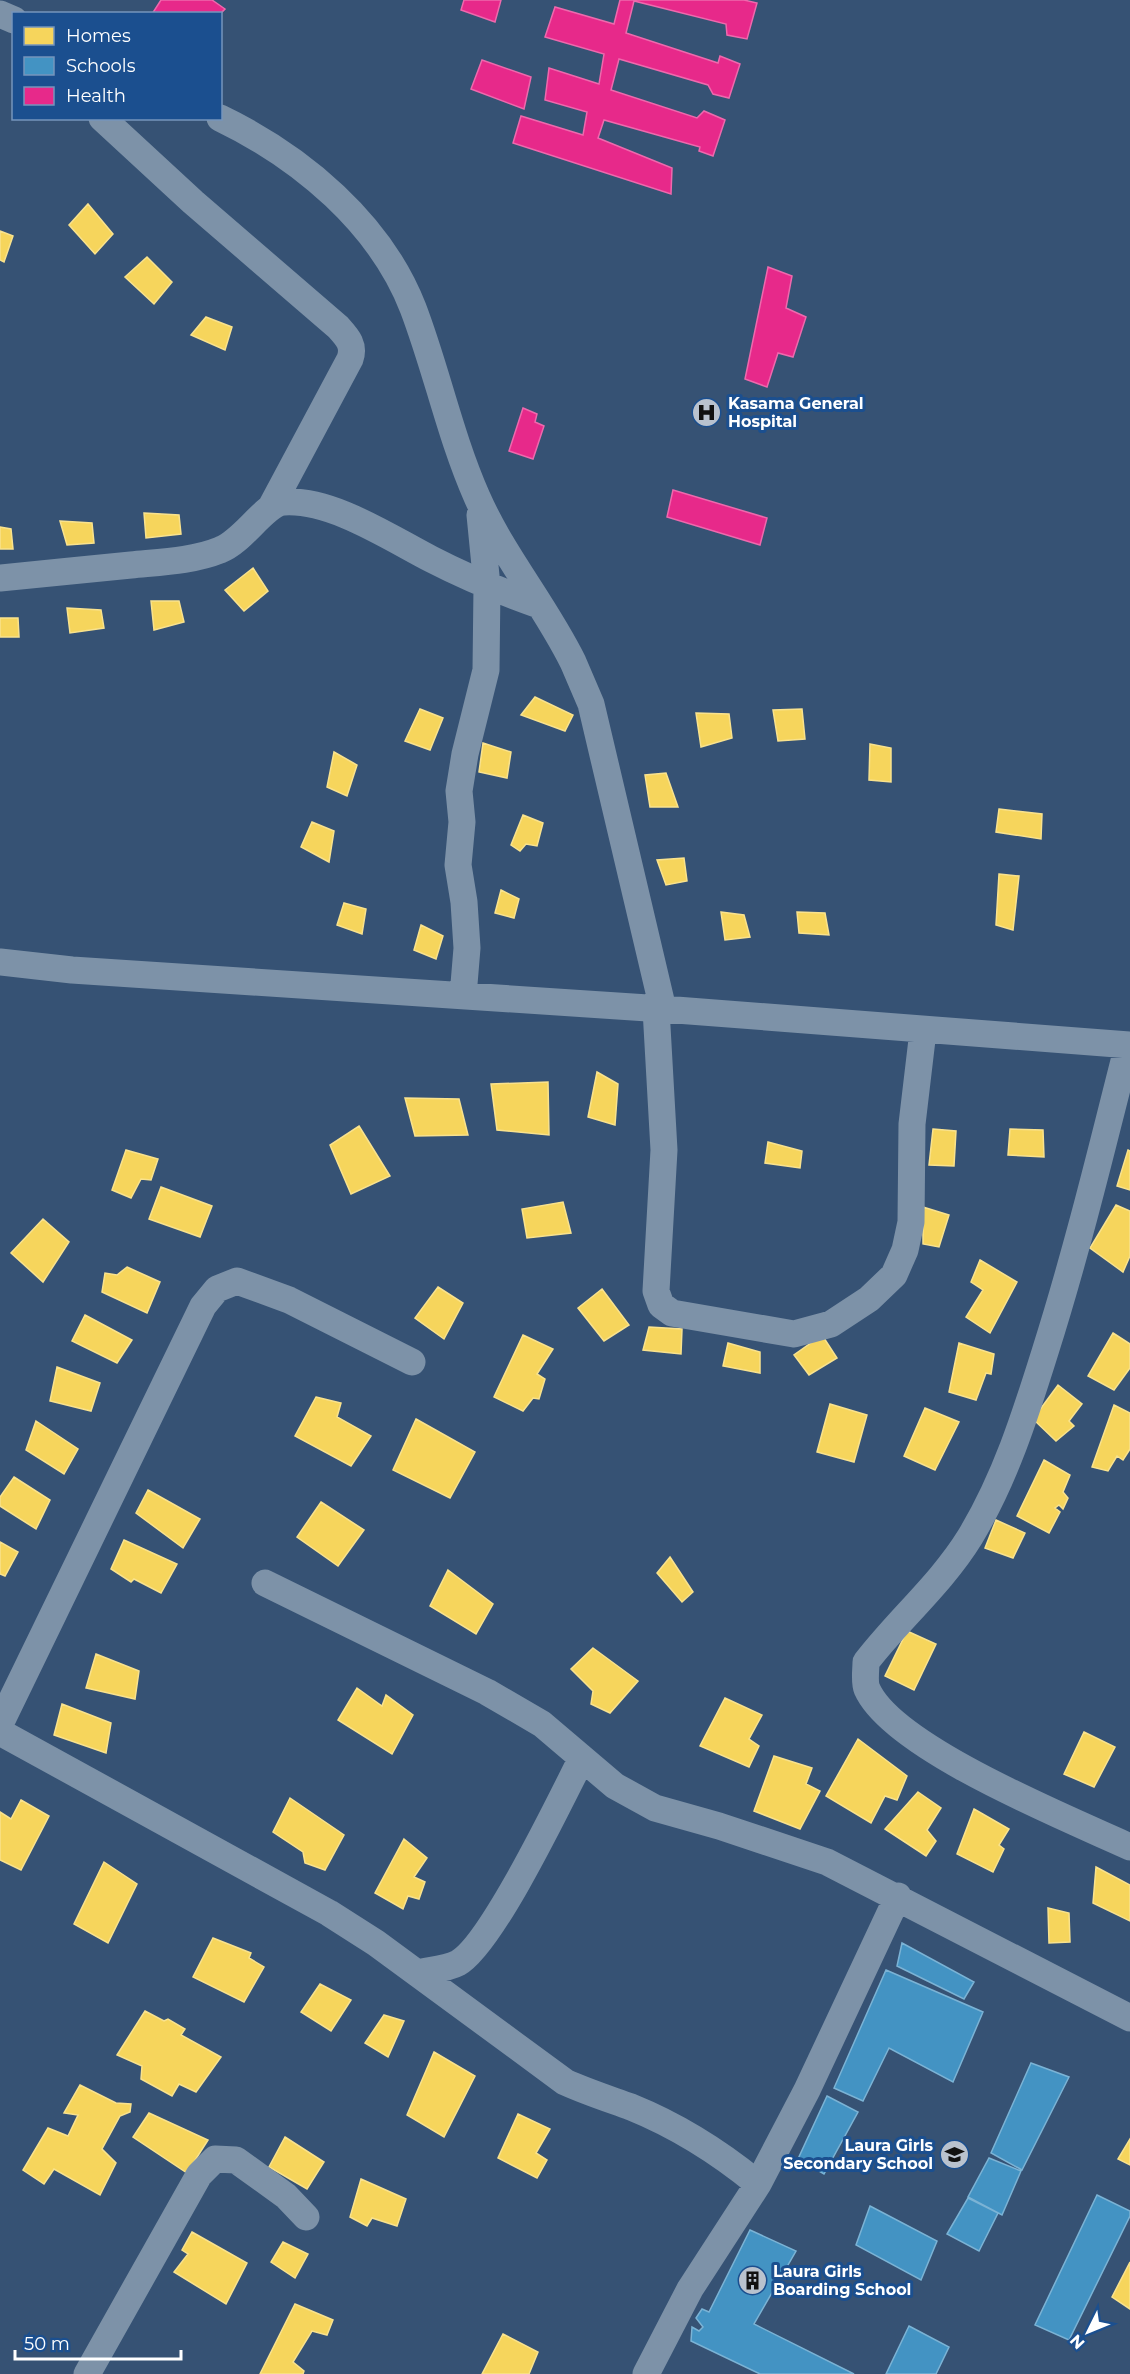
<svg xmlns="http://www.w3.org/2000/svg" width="1130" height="2374" font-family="Montserrat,sans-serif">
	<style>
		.homes { fill: #f6d55c; stroke: #f9e28d; stroke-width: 1.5 }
		.schools { fill: #4393c3; stroke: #7bb3d5; stroke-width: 1.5 }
		.health { fill: #e7298a; stroke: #ee69ad; stroke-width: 1.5 }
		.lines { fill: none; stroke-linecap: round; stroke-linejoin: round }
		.street { stroke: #7d92a8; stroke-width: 27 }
		.labels { text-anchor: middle; stroke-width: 6; stroke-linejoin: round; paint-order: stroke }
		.poi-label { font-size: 16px; font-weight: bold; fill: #fff; stroke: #1b4f8f; text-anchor: start }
	</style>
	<rect width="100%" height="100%" fill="#365274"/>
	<path class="homes" d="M88 204 113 234 95 254 69 225Z
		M0 231 13 236 4 262 0 260Z
		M147 257 172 282 154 304 125 277Z
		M206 317 232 327 225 350 191 335Z
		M144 513 179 515 181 534 146 538Z
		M60 521 92 523 94 543 67 545Z
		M0 527 11 529 13 549H0Z
		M253 568 268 591 244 611 225 590Z
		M151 601H179L184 622 154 630Z
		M67 608 101 610 104 628 70 633Z
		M0 618H18L19 637H0Z
		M535 697 573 715 565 731 521 715Z
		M420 709 443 718 430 750 405 741Z
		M802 709 805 739 778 741 773 710Z
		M696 713 729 714 732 738 701 747Z
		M483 743 511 752 507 778 479 772Z
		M870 744 891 748V782L869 780Z
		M334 752 357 765 347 796 327 787Z
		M666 773 678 807H650L645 775Z
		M999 809 1042 814 1041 839 996 832Z
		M523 815 543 823 537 846 526 844 520 851 511 845Z
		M312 822 334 831 329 862 301 847Z
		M684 858 687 881 666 885 657 860Z
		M999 874 1019 876 1013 930 996 925Z
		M501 890 519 899 514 918 495 913Z
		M344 903 366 909 362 934 337 925Z
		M721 912 744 915 750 937 725 940Z
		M797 912 825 913 829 935 799 933Z
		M421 925 443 936 436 959 414 950Z
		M597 1072 618 1084 615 1125 588 1117Z
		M548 1082 549 1135 497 1130 491 1084Z
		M405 1098 459 1099 468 1135 415 1136Z
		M359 1126 390 1176 351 1194 330 1145Z
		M933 1129 956 1131 954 1166 929 1165Z
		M1010 1129 1043 1130 1044 1157 1008 1155Z
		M768 1142 802 1151 800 1168 765 1163Z
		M126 1150 158 1159 151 1180 141 1179 131 1198 112 1190Z
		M1128 1150 1130 1151V1190L1117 1186Z
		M161 1187 212 1206 200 1237 149 1219Z
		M563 1202 571 1233 527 1238 522 1209Z
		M1116 1205 1130 1211V1256L1123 1272 1090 1248Z
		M923 1207 949 1215 939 1247 923 1244Z
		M43 1219 69 1242 43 1282 11 1253Z
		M980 1260 1017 1282 990 1333 966 1317 983 1290 971 1282Z
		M127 1267 160 1282 147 1313 102 1292 105 1273 117 1275Z
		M438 1287 463 1303 444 1339 415 1318Z
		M602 1289 629 1325 604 1341 578 1308Z
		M85 1315 132 1340 117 1363 72 1341Z
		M649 1327 682 1329 681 1354 643 1350Z
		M1113 1333 1130 1344V1368L1114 1390 1088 1376Z
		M523 1335 553 1349 537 1374 545 1379 539 1399 533 1398 523 1411 494 1397Z
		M822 1335 837 1358 809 1375 794 1355Z
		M728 1343 760 1352V1373L723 1366Z
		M959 1343 994 1354 991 1374 986 1373 976 1400 949 1392Z
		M57 1367 100 1383 91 1411 50 1401Z
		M1058 1385 1082 1404 1069 1421 1074 1426 1056 1441 1033 1419Z
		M316 1397 341 1403 337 1417 371 1436 351 1466 295 1436Z
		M830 1404 867 1415 854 1462 817 1452Z
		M1114 1405 1130 1413V1449L1123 1460 1117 1456 1108 1471 1092 1467Z
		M925 1408 959 1422 935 1470 904 1456Z
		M416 1419 475 1452 450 1498 393 1470Z
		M36 1421 78 1449 64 1474 26 1450Z
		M1044 1460 1070 1475 1063 1492 1068 1498 1063 1509 1059 1505 1055 1508 1060 1512 1049 1533 1017 1516Z
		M14 1477 50 1500 36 1529 0 1506V1497Z
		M148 1490 200 1519 183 1548 136 1513Z
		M321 1502 364 1530 338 1566 297 1537Z
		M996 1520 1025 1533 1013 1558 985 1548Z
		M124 1540 177 1564 161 1593 134 1579 131 1582 111 1569Z
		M0 1542 18 1552 5 1576 0 1574Z
		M670 1557 693 1592 682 1602 657 1573Z
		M448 1570 493 1604 476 1634 430 1606Z
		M907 1631 936 1644 914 1690 885 1676Z
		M593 1648 638 1681 610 1713 591 1704 593 1691 571 1669Z
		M96 1654 139 1671 135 1699 86 1688Z
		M357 1688 382 1706 386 1695 413 1715 392 1754 338 1720Z
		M725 1698 762 1715 749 1739 759 1746 749 1767 700 1746Z
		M62 1704 111 1723 106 1753 54 1735Z
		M1084 1732 1115 1747 1094 1787 1064 1774Z
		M858 1739 907 1776 897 1800 885 1796 871 1823 826 1796Z
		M774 1756 812 1768 806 1784 820 1791 800 1829 754 1811Z
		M918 1792 941 1808 927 1830 936 1841 926 1856 885 1829Z
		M290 1798 344 1835 325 1870 305 1863 303 1852 273 1832Z
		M21 1800 49 1816 21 1870 0 1860V1812L11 1819Z
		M974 1809 1009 1829 999 1845 1004 1849 993 1872 957 1854Z
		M404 1839 427 1858 414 1877 425 1882 419 1899 408 1896 403 1909 375 1893Z
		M104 1862 137 1884 108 1943 74 1924Z
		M1096 1867 1130 1885V1921L1093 1903Z
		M1048 1908 1069 1913 1070 1942 1049 1943Z
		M213 1938 251 1953 249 1958 264 1967 244 2002 193 1977Z
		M320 1984 351 2000 331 2031 301 2012Z
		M145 2011 164 2021 168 2019 185 2029 181 2035 221 2057 196 2092 179 2084 172 2096 141 2079 142 2066 117 2055Z
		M384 2015 404 2021 388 2057 365 2043Z
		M434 2052 475 2076 444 2137 407 2115Z
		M80 2085 116 2103 131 2104 130 2112 120 2116 102 2149 116 2163 100 2195 54 2169 44 2184 23 2170 48 2128 68 2136 78 2115 64 2113Z
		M149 2113 208 2140 187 2173 133 2137Z
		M518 2114 550 2129 536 2153 547 2160 537 2178 498 2158Z
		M285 2137 324 2162 307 2189 269 2167Z
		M1130 2139V2165L1118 2159Z
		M361 2179 406 2199 397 2226 372 2218 367 2226 350 2217Z
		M192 2232 247 2263 226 2304 174 2272 188 2254 182 2250Z
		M283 2242 308 2254 295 2278 271 2262Z
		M1130 2262V2309L1112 2297Z
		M295 2304 333 2320 327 2335 312 2331 293 2362 304 2371 303 2374H260Z
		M503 2334 538 2352 529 2374H482Z"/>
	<path class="schools" d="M902 1943 974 1982 964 1999 897 1966Z
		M886 1970 983 2012 953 2082 889 2048 863 2101 834 2088Z
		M1031 2063 1069 2077 1022 2170 991 2153Z
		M827 2096 858 2112 824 2174 798 2159Z
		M989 2158 1021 2171 1002 2215 968 2197Z
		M1097 2195 1130 2211V2216L1069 2340 1035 2325Z
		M968 2198 998 2213 979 2251 947 2234Z
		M870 2206 937 2241 921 2280 856 2245Z
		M750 2230 796 2251 754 2324 854 2374H760L691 2341 692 2327 699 2331 703 2327 696 2318 702 2309 709 2312Z
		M909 2326 949 2347 936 2374H886Z"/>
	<path class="health" d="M161 0H212L225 9 220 14H152Z
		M464 0H501L495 22 461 10Z
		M620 0H744L757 3 747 39 727 35 726 24 634 1 626 33 718 63 720 56 740 64 729 98 713 94 708 85 619 59 611 90 697 118 704 111 725 120 713 156 699 151 700 147 604 120 598 138 672 168 671 194 513 143 521 116 583 135 587 112 545 100 549 68 599 84 604 54 545 37 555 7 614 24Z
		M482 60 531 77 524 109 471 89Z
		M768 267 792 276 786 308 806 317 793 357 778 353 767 387 745 379Z
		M523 408 537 414 535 422 544 426 533 459 509 451Z
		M673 490 767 518 760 545 667 517Z"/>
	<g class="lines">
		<path class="street" d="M0 14 14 20
			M102 118 193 202 338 327C347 337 355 345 350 359L272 505
			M220 118C301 157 380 223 413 308 437 371 450 436 477 497 503 556 545 605 573 662 579 676 585 690 591 704L663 1009
			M0 578C44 574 87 569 131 565 161 562 193 561 220 550 244 541 265 503 284 502 332 499 390 538 431 559 466 577 502 592 539 605
			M0 962 72 970 663 1009 1130 1045
			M463 996 467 948 464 902 458 865 462 822 459 791 465 754 486 670 487 586 480 515
			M656 1009 664 1150 656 1291 661 1305 672 1313 794 1334 831 1324 869 1299 894 1275 905 1250 911 1222 912 1124 923 1031
			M1128 1045C1102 1148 1077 1251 1045 1352 1025 1416 1005 1479 970 1537 941 1584 899 1619 866 1662 866 1670 864 1682 867 1689 893 1748 1069 1819 1130 1847
			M265 1583 487 1692 542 1724 615 1786 655 1808 719 1826 827 1862 1130 2018
			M0 1724 203 1306 217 1289 237 1281 289 1300 412 1362
			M0 1732 329 1913 376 1943 565 2082C587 2092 609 2099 631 2107 678 2126 719 2152 758 2184
			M417 1973C430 1970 447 1969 458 1963 492 1944 561 1799 582 1758
			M87 2374 199 2175 215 2159 236 2160 286 2196 306 2217
			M646 2374 690 2289 758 2184 807 2090 898 1896"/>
	</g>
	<defs>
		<symbol id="hospital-disc" viewBox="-11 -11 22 22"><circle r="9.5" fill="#b9c2ce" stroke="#1b4f8f"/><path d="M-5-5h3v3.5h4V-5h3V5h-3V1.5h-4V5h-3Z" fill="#111"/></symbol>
		<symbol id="school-disc" viewBox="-11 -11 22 22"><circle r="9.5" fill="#b9c2ce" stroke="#1b4f8f"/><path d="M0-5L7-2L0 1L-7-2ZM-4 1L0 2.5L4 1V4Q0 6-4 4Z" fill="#111"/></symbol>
		<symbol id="building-disc" viewBox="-11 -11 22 22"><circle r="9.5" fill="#b9c2ce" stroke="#1b4f8f"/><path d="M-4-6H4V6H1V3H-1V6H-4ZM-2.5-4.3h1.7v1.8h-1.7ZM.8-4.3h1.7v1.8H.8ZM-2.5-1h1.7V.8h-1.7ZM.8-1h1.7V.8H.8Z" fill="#111"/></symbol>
	</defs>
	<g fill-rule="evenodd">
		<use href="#hospital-disc" x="690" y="396" width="33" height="33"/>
		<use href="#school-disc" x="938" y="2138" width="33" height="33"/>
		<use href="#building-disc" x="736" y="2264" width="33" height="33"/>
	</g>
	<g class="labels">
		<g class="poi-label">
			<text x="728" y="409">Kasama General<tspan x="728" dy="18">Hospital</tspan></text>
			<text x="933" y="2151" text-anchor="end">Laura Girls<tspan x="933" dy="18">Secondary School</tspan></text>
			<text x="773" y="2277">Laura Girls<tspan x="773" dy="18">Boarding School</tspan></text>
		</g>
	</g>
	<rect x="12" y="12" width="210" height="108" fill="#1b4f8f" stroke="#7695bc" stroke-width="1.5"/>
	<rect x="24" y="27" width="30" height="18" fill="#f6d55c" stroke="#7695bc" stroke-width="1.5"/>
	<text x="66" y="42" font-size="18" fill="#ffffff">Homes</text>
	<rect x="24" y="57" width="30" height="18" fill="#4393c3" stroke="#7695bc" stroke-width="1.5"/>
	<text x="66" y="72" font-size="18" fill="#ffffff">Schools</text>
	<rect x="24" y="87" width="30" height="18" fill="#e7298a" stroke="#7695bc" stroke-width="1.5"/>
	<text x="66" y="102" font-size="18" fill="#ffffff">Health</text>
	<g transform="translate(1088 2332) rotate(227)" stroke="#1b4f8f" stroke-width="4.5" paint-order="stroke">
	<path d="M0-4.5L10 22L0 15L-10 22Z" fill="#ffffff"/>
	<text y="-9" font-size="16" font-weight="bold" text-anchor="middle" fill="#ffffff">N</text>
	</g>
	<path d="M15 2350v9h166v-9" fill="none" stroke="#ffffff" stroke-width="3"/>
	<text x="24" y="2350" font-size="18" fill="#ffffff" stroke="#1b4f8f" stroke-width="4.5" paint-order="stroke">50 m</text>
</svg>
